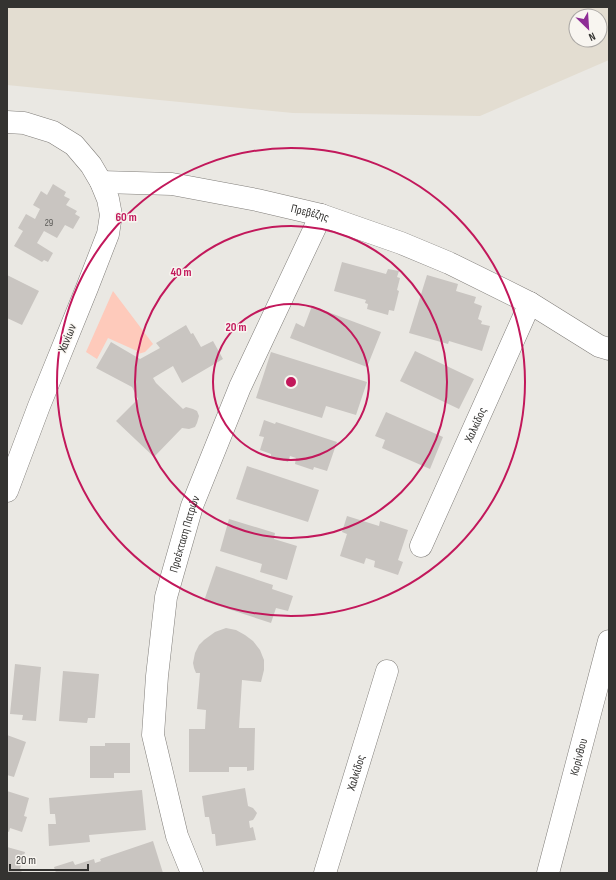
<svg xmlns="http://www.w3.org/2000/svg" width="616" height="880" font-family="'Sofia Sans Condensed',sans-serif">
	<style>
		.built { fill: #e3ddd1; fill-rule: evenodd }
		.green { fill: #fecabb }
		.building { fill: #c9c5c1 }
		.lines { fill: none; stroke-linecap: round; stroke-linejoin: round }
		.street-casing { stroke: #817e7a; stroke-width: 23 }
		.secondary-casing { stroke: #817e7a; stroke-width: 23 }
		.street { stroke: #fff; stroke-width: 22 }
		.secondary { stroke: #fff; stroke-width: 22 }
		.ring { fill: none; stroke: #c2185b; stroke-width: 2 }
		.labels { text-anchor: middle; stroke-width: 3; stroke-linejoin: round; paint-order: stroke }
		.number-label { font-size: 10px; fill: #595855 }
		.street-label { font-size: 12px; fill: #343331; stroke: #f8f5f0 }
		.centre { fill: #c2185b; stroke: #f8f5f0; stroke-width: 2 }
		.ring-label { font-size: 12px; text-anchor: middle; font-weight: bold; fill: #c2185b; stroke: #f8f5f0; stroke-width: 3; stroke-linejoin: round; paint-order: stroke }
	</style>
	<rect width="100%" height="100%" fill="#eae8e3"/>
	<path class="built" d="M7 7H609V60L480 116 293 113 7 85ZM576 16H600V40H576Z"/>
	<path class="green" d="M113 291 153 344 145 352 138 354 136 353 137 351 108 338 97 359 86 352Z"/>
	<path class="building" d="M53 184 66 192 64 196 70 199 66 205 77 211 75 214 80 217 73 229 65 225 57 238 44 231 37 243 53 253 48 262 44 260 42 262 14 246 23 231 18 228 26 214 35 219 40 209 33 205 41 191 47 195Z
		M342 262 386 274 388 269 399 271 397 277 400 278 397 290 399 291 394 311 389 310 388 315 367 309 368 304 365 303 366 300 334 291Z
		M7 275 39 291 22 325 7 318Z
		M427 275 458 284 456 291 476 297 474 303 482 306 478 319 482 321 481 324 490 326 482 351 449 341 448 344 409 333Z
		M312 306 381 332 367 367 290 338 296 323 304 327Z
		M186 325 191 334 193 333 201 347 213 341 223 359 182 383 173 366 153 378 156 383 183 409 186 407 193 409 197 411 199 416 197 423 195 427 189 429 182 428 154 457 116 421 138 399 132 387 96 368 111 342 140 359 160 348 156 343Z
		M415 351 474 379 459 409 400 381Z
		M271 352 367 382 356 415 326 406 322 418 256 398Z
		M386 412 443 437 430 469 382 448 385 440 375 436Z
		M264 420 275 424 276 422 337 442 327 471 314 467 313 470 295 464 296 458 290 456 288 462 271 456V454L260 450 264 437 259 436Z
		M247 466 319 490 308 522 236 499Z
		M347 516 379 526 380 521 408 530 398 560 403 562 398 575 374 567 375 561 366 558 364 564 340 556 347 534 342 532Z
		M229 519 275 533 274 539 297 546 287 580 260 572 262 564 220 551Z
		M216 566 273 585 272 589 293 596 288 611 276 608 271 623 204 601Z
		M226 628 236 630 245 635 253 641 260 650 264 660V670L261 682 242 680 239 728H255L254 770 247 771V767H229V772H189V729H205L206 710 197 709 200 673H196L194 668 193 663 195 653 199 645 204 640 215 632Z
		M15 664 41 667 36 721 22 720 23 715 10 714Z
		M63 671 99 674 95 718H88L87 723 59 721Z
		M7 735 26 742 14 777 7 775Z
		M105 743H130V773H114V778H90V746H105Z
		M245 788 248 806 253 808 257 813 255 817 253 820 249 821 250 828 253 827 256 840 216 846 215 834H212L209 817H205L202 796Z
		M142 790 146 830 89 835 90 842 49 846 48 824H56L55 814H50L49 798Z
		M7 791 29 798 24 816 27 817 22 832 10 828 9 832 7 831Z
		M153 841 163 873H56L54 867 73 861 75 865 94 859 95 863 101 861 100 859Z
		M7 847 25 852 20 869 22 870 21 873H7Z"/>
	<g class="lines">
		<defs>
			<g id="street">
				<path id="s1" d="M101 182 172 184 257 200 321 215 401 243 449 263 530 303 599 346 609 349"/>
				<path id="s2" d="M421 546 530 303"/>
				<path id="s3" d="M192 873 177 836 153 735 157 676 166 597 192 506 240 387 321 215"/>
				<path id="s4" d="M325 873 387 671"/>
				<path id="s5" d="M548 873 609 641"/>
			</g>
			<path id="secondary" d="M7 122 24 123 53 132 74 145 91 165 101 182 108 199 111 215 108 234 87 288 39 406 7 491"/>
		</defs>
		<use href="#street" class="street-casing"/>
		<use href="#secondary" class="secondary-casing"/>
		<use href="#street" class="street"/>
		<use href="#secondary" class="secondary"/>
	</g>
	<g class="ring">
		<circle cx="291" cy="382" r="78"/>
		<circle cx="291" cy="382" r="156"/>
		<circle cx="291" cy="382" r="234"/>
	</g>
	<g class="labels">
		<g class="number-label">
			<text x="49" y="226">29</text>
		</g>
		<g class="street-label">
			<text dy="4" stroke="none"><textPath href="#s1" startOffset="212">Πρεβέζης</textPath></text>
			<text transform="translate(67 338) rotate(-68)" y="4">Χανίων</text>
			<text dy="4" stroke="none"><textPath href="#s2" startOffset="133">Χαλκίδος</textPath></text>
			<text dy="4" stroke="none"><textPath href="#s3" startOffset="348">Προέκταση Πατρών</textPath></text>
			<text dy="4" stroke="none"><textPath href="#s5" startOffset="120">Κορίνθου</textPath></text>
			<text dy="4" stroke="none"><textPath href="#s4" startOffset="105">Χαλκίδος</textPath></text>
		</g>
	</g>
	<circle cx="291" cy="382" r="6" class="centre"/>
	<g class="ring-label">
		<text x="126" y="221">60 m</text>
		<text x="181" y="276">40 m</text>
		<text x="236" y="331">20 m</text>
	</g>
	<rect width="616" height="880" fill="none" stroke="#343331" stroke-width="16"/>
	<g transform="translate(588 28) rotate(155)"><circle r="19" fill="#f8f5f0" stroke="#aaa7a4"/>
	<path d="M0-3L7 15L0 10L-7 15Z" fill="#8e2d96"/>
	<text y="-6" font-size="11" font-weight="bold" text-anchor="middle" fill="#343331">N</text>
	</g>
	<path d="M10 864v6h78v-6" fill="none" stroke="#343331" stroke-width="2"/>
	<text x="16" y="864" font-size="12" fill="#343331" stroke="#f8f5f0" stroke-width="3" paint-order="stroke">20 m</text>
</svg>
